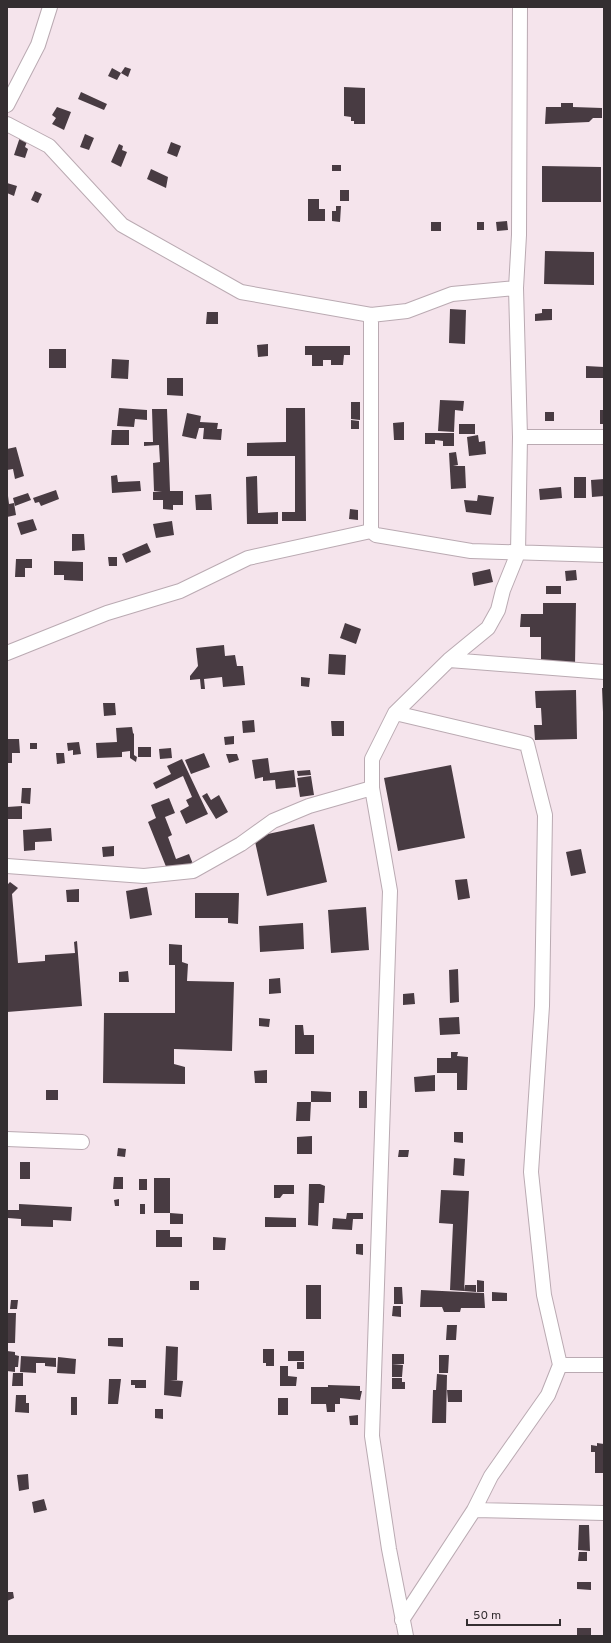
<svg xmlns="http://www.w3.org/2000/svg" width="611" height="1643" font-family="Overpass,sans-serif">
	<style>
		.building { fill: #483b42 }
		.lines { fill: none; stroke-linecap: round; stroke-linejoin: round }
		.minor-casing { stroke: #baaab2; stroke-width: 16 }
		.minor { stroke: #fff; stroke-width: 14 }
	</style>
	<rect width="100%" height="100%" fill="#f5e4ec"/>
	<path class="building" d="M125 67 131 69 128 77 121 73Z
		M112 68 121 73 117 80 108 76Z
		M344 87 365 88V124H354V121H351V117L344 116Z
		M81 92 107 104 104 110 78 99Z
		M561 103H573V107L602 108V118H593L589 122 545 124 546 107H561Z
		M57 107 71 112 64 130 52 124 56 118 52 115Z
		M85 134 94 138 89 150 80 147Z
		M20 137 28 139 25 147 28 149 25 158 14 155Z
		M171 142 181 146 177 157 167 153Z
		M119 144 123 146 122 150 127 152 121 167 111 162Z
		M332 165H341V171H332Z
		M542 166 601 167V202H542Z
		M151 169 168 177 166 188 147 179Z
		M7 183 17 186 14 196 7 193Z
		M340 190H349V201H340Z
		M35 191 42 194 38 203 31 200Z
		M308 199H319V209H325V221H308Z
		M336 206H341L340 222 332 221V211H336Z
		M507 221 508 230 497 231 496 222Z
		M431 222H441V231H431Z
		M477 222H484V230H477Z
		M545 251 594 252V285L544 284Z
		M450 309 466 310 465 344 449 343Z
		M542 309H552V320L535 321V314L542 313Z
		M207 312H218V324H206Z
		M268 344V356L258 357 257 345Z
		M305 346H350V355H344L343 365H331V360H323V366H312V355H305Z
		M49 349H66V368H49Z
		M112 359 129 360 128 379 111 378Z
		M586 366 604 367V378H586Z
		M167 378H183V396L167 395Z
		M440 400 464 401 463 411 455 410 454 432 438 431Z
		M351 402H360V420L351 419Z
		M119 408 147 410V420L135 419 134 427 117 426Z
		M286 408H305L306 521H282V512H295V456H247V443L286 442Z
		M152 409H167L170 491H183V505H173V510L163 509V500H153V492L162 491H154L153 463 160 462 159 445 144 446V442H153Z
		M600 410H604V424H600Z
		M545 412H554V421H545Z
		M187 413 201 416 200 422 218 423 217 429H222L221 440 203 439 204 428H199L196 439 182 436Z
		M351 420 359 421V429H351Z
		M404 422V440H394L393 423Z
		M459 424H475V434H459Z
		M112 430H129V445H111Z
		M425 433H454V446H443V441L435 440V444H425Z
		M478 435 479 442 485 441 486 454 469 456 467 437Z
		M16 447 24 476 15 479 13 469 7 470V449Z
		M456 452 458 465 453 466H465L466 488 451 489 449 453Z
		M117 475 118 482 140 481 141 491 112 493 111 476Z
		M257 476 258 513 278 512V524H247L246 477Z
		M574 477H586V498H574Z
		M604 479V496L592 497 591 480Z
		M561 487 562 498 540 500 539 489Z
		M56 490 59 499 41 506 39 502 35 503 33 498Z
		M28 493 31 500 15 506 13 498Z
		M211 494 212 510H196L195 495Z
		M478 495 494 497 491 515 466 512 464 500 477 501Z
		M8 496 9 504 14 503 16 515 7 517Z
		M350 509 358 510V520L349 519Z
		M33 519 37 530 21 535 17 523Z
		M172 521 174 535 156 538 153 524Z
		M72 534H84L85 550 72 551Z
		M147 543 151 552 126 563 122 554Z
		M108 557H117V566H109Z
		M16 559H32V568H25V577H15Z
		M54 561 83 562V581L64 580V575H54Z
		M490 569 493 582 474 586 472 573Z
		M576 570 577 580 566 581 565 571Z
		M546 586H561V594H546Z
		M543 603H576L575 665 541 664V637H530V627H520L521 614H543Z
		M345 623 361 629 356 644 340 638Z
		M224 645 225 656 235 655 237 666H243L245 685 223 687 222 677 204 679 205 689H201L200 679 190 680V676L198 666 196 648Z
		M329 654 346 655 345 675 328 674Z
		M301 677 310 678 309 687 301 686Z
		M602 688H604V712H603Z
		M576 690 577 739 535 740 534 725H542L541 708H536L535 691Z
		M103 703H115L116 715 104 716Z
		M254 720 255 732 243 733 242 721Z
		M331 721H344V736H332Z
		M132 727 133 733 134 734V755L137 757 136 762 130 758V751L122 752V757L97 758 96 743 117 742 116 728Z
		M234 736V744L225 745 224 737Z
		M7 739H19L20 753H12V763H7Z
		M79 742 81 754 73 755V750L68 751 67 743Z
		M30 743H37V749H30Z
		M138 747H151V757H138Z
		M171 748 172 758 160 759 159 749Z
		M56 753H64L65 763 57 764Z
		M204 753 210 767 191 774 185 760Z
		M226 754H237L239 760 229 763Z
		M268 758 270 773 294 770 296 787 276 789 275 780 263 781V777L255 779 252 760Z
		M182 759 208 814 186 824 180 811 189 806 186 800 192 797 183 776 156 789 153 783 171 774 167 766Z
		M451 765 465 838 398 851 384 778Z
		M310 770 311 775 298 776 297 771Z
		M311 776 314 795 300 797 297 778Z
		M22 788H31L30 804 21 803Z
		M207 793 211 800 219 795 228 812 216 819 202 796Z
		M169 798 175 813 165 817 172 835 168 837 176 859 189 854 193 864 169 874 148 822 156 818 151 805Z
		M22 806V819H7V807Z
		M314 824 327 882 267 896 254 837Z
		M51 828 52 841 35 842V850L24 851 23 830Z
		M114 846V856L103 857 102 847Z
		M581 849 586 873 571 876 566 852Z
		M467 879 470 898 458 900 455 880Z
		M10 882 18 888 12 894 18 963 45 961V955L75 953 74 942 77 941 82 1006 7 1012V885Z
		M147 887 152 915 130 919 126 891Z
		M79 889V902H67L66 890Z
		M195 893H239L238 924 228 923V918H195Z
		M366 907 369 950 331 953 328 910Z
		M303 923 304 949 260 952 259 926Z
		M169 944 182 945V962L188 964 187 981 234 982 232 1051 174 1049V1064L185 1067V1084L103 1083 104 1013H175V965H169Z
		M458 969 459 1002 450 1003 449 970Z
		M128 971 129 982H119V972Z
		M280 978 281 993 269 994V979Z
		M414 993 415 1004 403 1005V994Z
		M459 1017 460 1034 440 1035 439 1018Z
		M259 1018 270 1019 269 1027 259 1026Z
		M295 1025H303L304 1035H314V1054H295Z
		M451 1052H458L457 1056 468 1057 467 1090H457V1073H437V1058H451Z
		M267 1070V1083H255L254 1071Z
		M435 1075V1091L415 1092 414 1077Z
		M46 1090H58V1100H46Z
		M311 1091 331 1092V1102H311Z
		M359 1091H367V1108H359Z
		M297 1102H311L310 1121H296Z
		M454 1132H463V1143L454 1142Z
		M312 1136V1154H297V1137Z
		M118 1148 126 1149 125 1157 117 1156Z
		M399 1150H409L408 1157H398Z
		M454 1158 465 1159 464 1176 453 1175Z
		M20 1162H30V1179H20Z
		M114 1177H123V1189H113Z
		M154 1178H170V1213H154Z
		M139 1179H147V1190H139Z
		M309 1184H320L325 1186 324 1203H319L318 1226 308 1225Z
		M274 1185H294V1194H283L280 1198H274Z
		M441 1190 469 1191 464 1291 450 1290 453 1224 439 1223Z
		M119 1199V1206H115L114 1200Z
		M19 1204 72 1207 71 1221 53 1220V1227L21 1226V1219L8 1218V1210H19Z
		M140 1204H145V1214H140Z
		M170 1213 183 1214V1224H170Z
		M347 1213H363V1219H353L352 1230 332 1229 333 1218 346 1219Z
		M265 1217 296 1218V1227H265Z
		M156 1230H170V1237H182V1247H156Z
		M213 1237 226 1238 225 1250H213Z
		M356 1244H363V1255L356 1254Z
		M477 1280 484 1281V1292H477Z
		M190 1281H199V1290H190Z
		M306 1285H321V1319H306Z
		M465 1285H476V1292L464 1291Z
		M394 1287H402L403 1304H394Z
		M421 1290 484 1293 485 1308H461L460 1312H444L442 1307H420Z
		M492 1292 507 1293V1301H492Z
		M11 1300H18L17 1309H10Z
		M393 1306H401V1317L392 1316Z
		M7 1313H16L15 1343H7Z
		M447 1325H457L456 1340H446Z
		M108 1338H123V1347L108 1346Z
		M166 1346 178 1347 177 1380H170L183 1381 181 1397 164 1395Z
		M263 1349H274V1366H266V1363H263Z
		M7 1351 15 1352V1355L19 1356 18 1367H15V1372L7 1371Z
		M288 1351H304V1361H288Z
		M392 1354H404V1364H392Z
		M439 1355H449L448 1373H439Z
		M21 1356 56 1358V1367L45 1366V1363H36V1373L20 1372Z
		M58 1357 76 1359 75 1374 57 1373Z
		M297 1362H304V1369H297Z
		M392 1364 403 1365 402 1377H392Z
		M280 1366H288V1376L297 1377 296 1386H280Z
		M13 1373H23V1386H12Z
		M437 1374 447 1375 446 1423H432L433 1390H436Z
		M392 1378H402V1382H405V1389H392Z
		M109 1379H121L118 1404H108Z
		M131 1380H146V1388H135V1385H131Z
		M328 1385 360 1386V1391H362L360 1400 340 1398V1404H335V1412H327L326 1404H311V1387H328Z
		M447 1390H462V1402H448Z
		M16 1395H26V1403H29V1413L15 1412Z
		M71 1397H77V1415H71Z
		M278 1398H288V1415H278Z
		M155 1409H163V1419L155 1418Z
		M358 1415V1425H350L349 1416Z
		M597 1443 604 1444V1473H595V1452H591V1445L597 1446Z
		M28 1474 29 1489 19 1491 17 1475Z
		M44 1499 47 1510 34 1513 32 1502Z
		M579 1525H589L590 1551 578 1550Z
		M579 1552H587V1561H578Z
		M577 1582H591V1590L577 1589Z
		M7 1592H13L14 1598 7 1601Z
		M577 1628H591V1636H577Z"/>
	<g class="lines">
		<defs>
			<path id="minor" d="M7 105 38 45 50 7
				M7 124 49 146 122 225 241 292 371 315 407 311 452 294 516 288
				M371 315V531L376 535 471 551 604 555
				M520 437H604
				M7 653 107 613 180 591 248 558 371 531
				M449 660 604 672
				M395 713 527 744 545 815 542 1006 531 1172 544 1295 560 1365 548 1395 491 1476 474 1510
				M7 866 144 876 193 871 241 844 273 821 309 806 372 788
				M7 1139 82 1142
				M560 1365H604
				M402 1620 474 1510 604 1513
				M406 1636 389 1549 372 1436 390 891 372 788V759L395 713 449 660 488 628 498 610 503 590 518 553 520 437 516 288 519 235 520 7"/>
		</defs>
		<use href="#minor" class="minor-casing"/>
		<use href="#minor" class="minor"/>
	</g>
	<rect width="611" height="1643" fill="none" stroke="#342e31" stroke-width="16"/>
	<path d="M467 1619v6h93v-6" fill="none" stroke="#342e31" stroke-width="2"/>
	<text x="473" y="1619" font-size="12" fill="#342e31" stroke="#f5e4ec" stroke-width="3" paint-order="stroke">50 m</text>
</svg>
